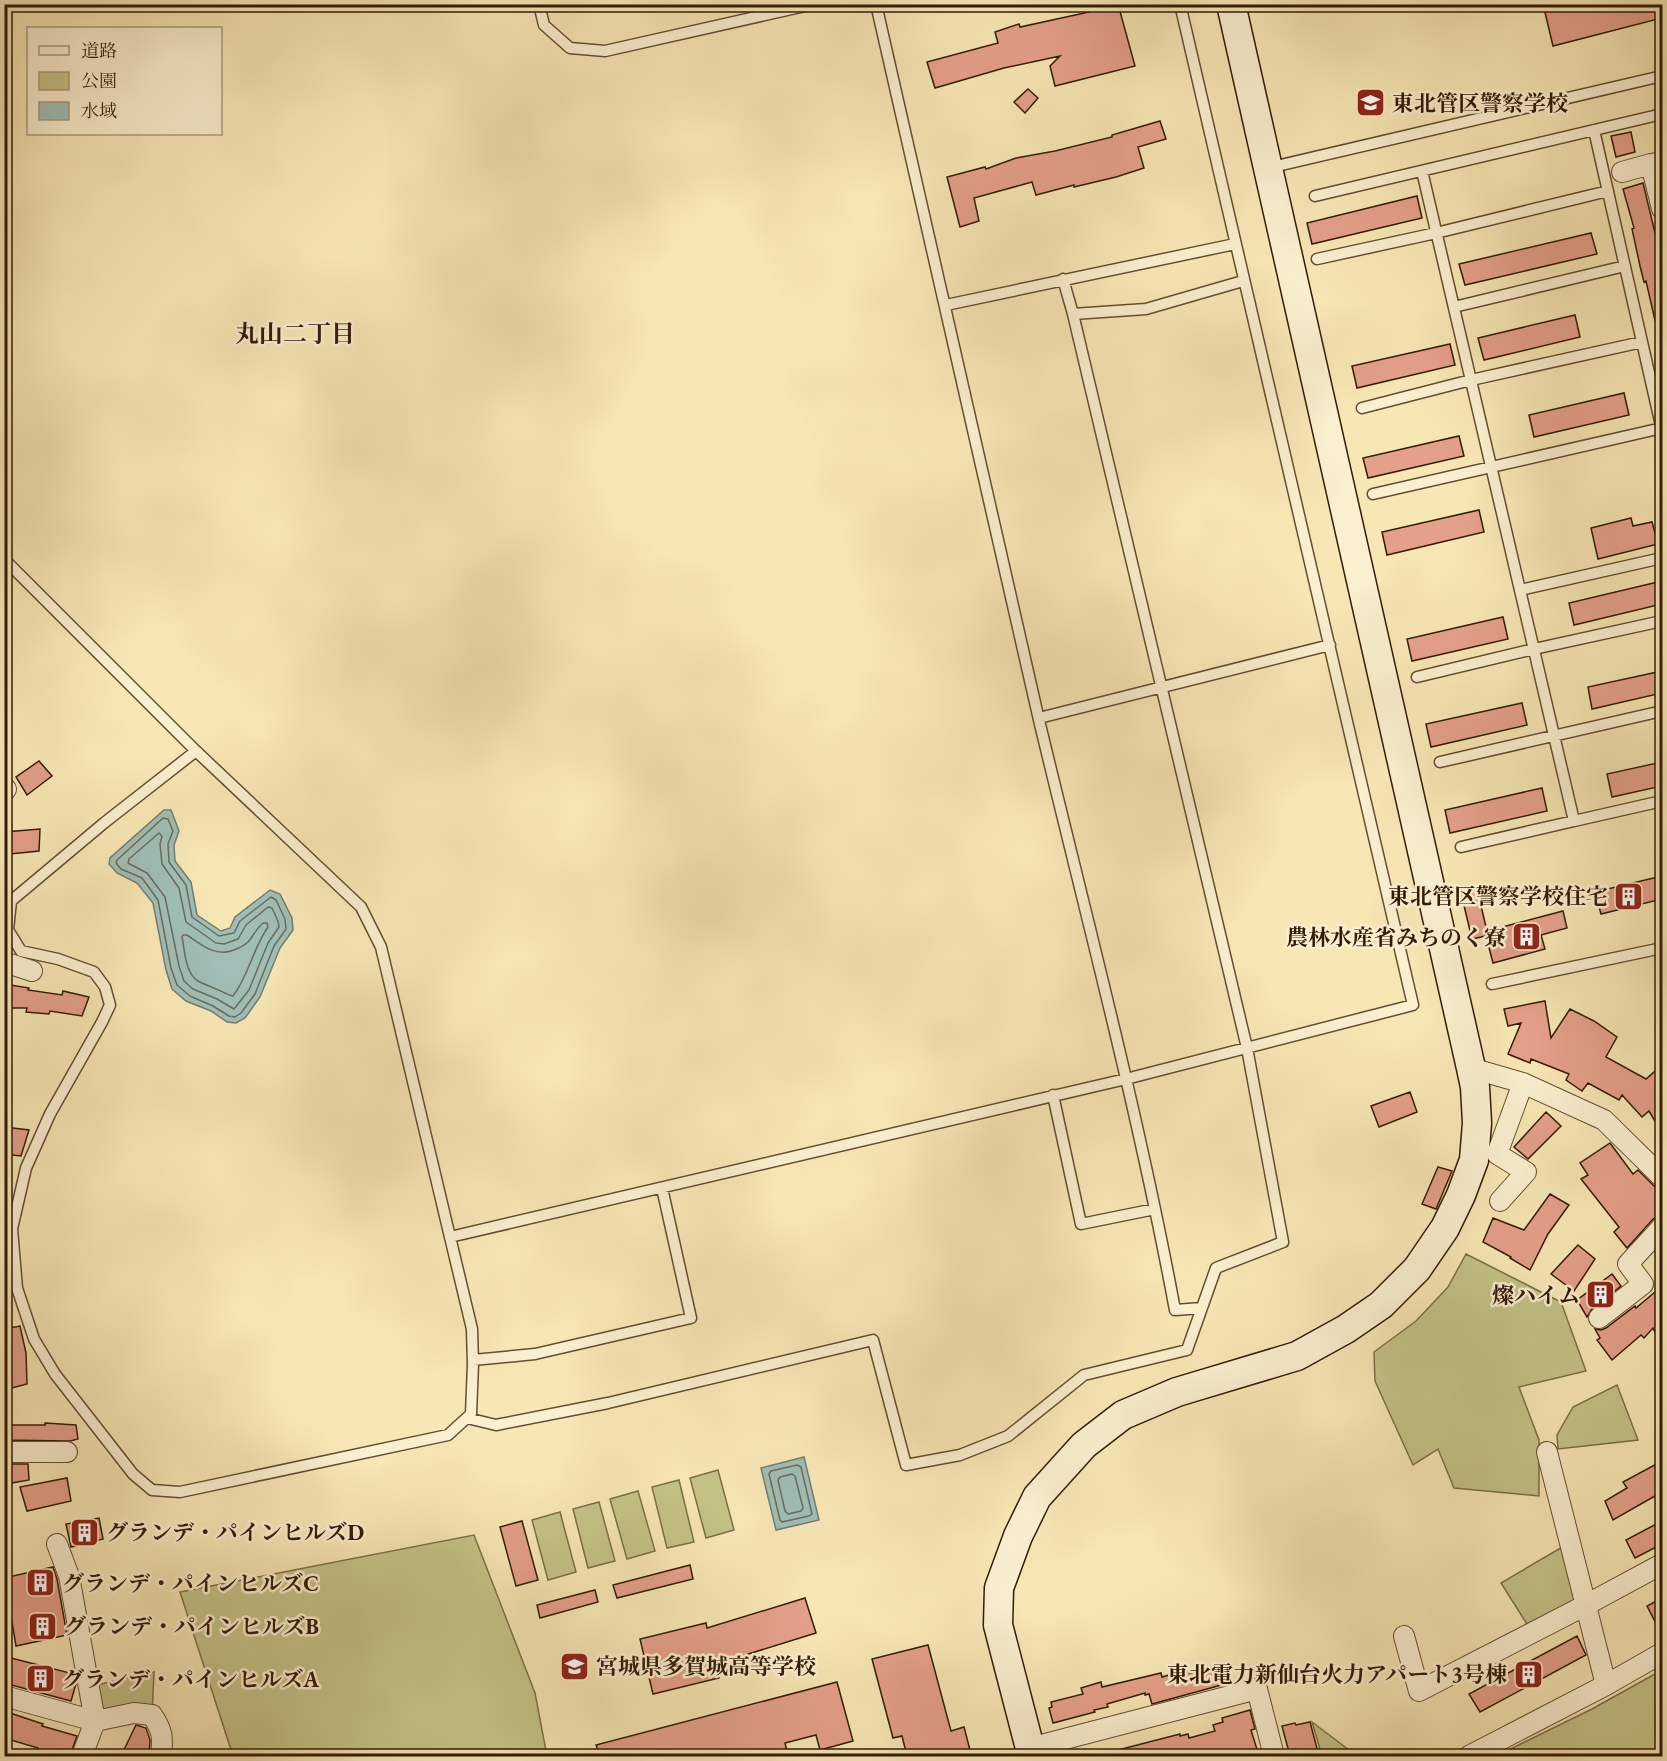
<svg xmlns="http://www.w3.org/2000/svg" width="1667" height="1761" font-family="'EB Garamond','Noto Serif JP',serif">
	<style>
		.green { fill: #c4c388; stroke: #7b6f48; stroke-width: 1.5 }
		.water { fill: #a0beb6; stroke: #747d70; stroke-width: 1.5 }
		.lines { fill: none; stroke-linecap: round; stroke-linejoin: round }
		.shore { stroke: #696c5e; stroke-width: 1.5 }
		.building { fill: #e5a089; stroke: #321b07; stroke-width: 1.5 }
		.lane-casing { stroke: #634e32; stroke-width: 13 }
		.street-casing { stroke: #634e32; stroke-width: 22 }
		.secondary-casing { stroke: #321b07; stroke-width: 31 }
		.lane { stroke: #faefcf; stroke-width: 10 }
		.street { stroke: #faefcf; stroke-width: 20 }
		.secondary { stroke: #faefcf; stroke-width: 28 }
		.labels { text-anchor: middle; stroke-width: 5; stroke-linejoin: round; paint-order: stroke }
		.poi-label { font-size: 22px; font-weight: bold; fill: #321b07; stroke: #faefcf; text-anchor: start }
		.neighbourhood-label { font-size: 24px; font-weight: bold; fill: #321b07; stroke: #faefcf }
	</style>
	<rect width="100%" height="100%" fill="#f7e7b5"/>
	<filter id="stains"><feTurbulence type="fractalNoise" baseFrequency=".00333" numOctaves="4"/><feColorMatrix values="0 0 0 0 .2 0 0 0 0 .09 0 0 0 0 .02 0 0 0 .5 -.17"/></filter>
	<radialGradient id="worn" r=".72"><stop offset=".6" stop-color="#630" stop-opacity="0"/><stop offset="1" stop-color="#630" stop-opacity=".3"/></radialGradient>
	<path class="green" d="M1466 1254 1561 1302 1586 1371 1519 1387 1539 1440V1496L1454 1488 1438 1449 1413 1465 1375 1381 1374 1352 1416 1321 1448 1287Z
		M1617 1385 1638 1440 1558 1449 1557 1435 1573 1407Z
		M718 1470 734 1530 706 1538 690 1478Z
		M679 1480 694 1542 667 1548 652 1487Z
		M638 1491 655 1551 627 1559 610 1499Z
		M599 1502 615 1561 588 1568 573 1509Z
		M560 1512 576 1572 548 1580 532 1520Z
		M474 1535 535 1693 547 1756H233L180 1592Z
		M1564 1546 1579 1603 1530 1629 1501 1583Z
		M1662 1670V1743L1654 1756H1496L1592 1709Z
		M154 1672 152 1715 95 1721 92 1686Z
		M1312 1722 1357 1756H1322Z"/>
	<path class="water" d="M164 810H171L179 831 174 845 175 861 191 882 197 915 221 931 230 928 235 917 270 890 280 894 292 918 293 930 280 948 260 997 245 1018 236 1023 227 1022 211 1011 186 1001 172 989 166 970 153 903 137 883 117 873 109 864 110 858Z
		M804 1457 819 1520 776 1530 761 1468Z"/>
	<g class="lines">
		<path class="shore" d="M163 818 168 819 173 831 168 844 169 862 186 885 192 917 219 936 234 933 240 921 271 897 276 900 285 919 286 929 274 946 255 994 241 1013 235 1017 229 1016 213 1006 190 996 177 985 171 968 158 900 142 878 121 869 116 863 117 860Z
			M159 833 162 836 160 844 162 864 179 888 186 922 216 943 224 944 238 939 246 925 268 907 272 908 278 921 279 927 268 943 249 990 234 1009 217 999 193 989 184 981 179 966 165 897 147 873 128 863 129 859Z
			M263 923H267L268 927C253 948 249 975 233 996 227 995 222 991 216 989 210 986 203 984 198 981 185 973 185 951 182 937L183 935H187C201 944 213 956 231 951 237 949 243 947 248 942 254 935 256 929 263 923Z
			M797 1465 801 1467 812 1514 809 1516 782 1522 780 1520 769 1474 771 1471Z
			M792 1474 795 1476 803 1508 801 1511 788 1514 785 1511 778 1480 780 1477Z"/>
	</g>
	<path class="building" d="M1109 4H1118L1135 66 1055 86 1050 66 1060 56 1004 68 935 88 927 62 998 43 995 32 1019 24 1020 27 1089 12 1088 10Z
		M1543 4H1662V18L1553 46Z
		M1028 89 1038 98 1025 113 1014 102Z
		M1160 121 1166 139 1138 147 1144 168 1116 177 1074 187V185L1036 195 1032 182 974 198 979 221 960 227 947 177 985 167 986 169 1016 158 1055 151 1112 137V135Z
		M1631 132 1635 152 1616 157 1611 136Z
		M1643 183 1662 262V328L1657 329 1646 281 1644 282 1640 266 1632 229 1634 228 1623 189Z
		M1417 196 1422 218 1312 244 1307 223Z
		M1591 233 1597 254 1465 285 1459 264Z
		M1575 315 1580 337 1484 360 1478 338Z
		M1450 344 1455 365 1357 388 1352 366Z
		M1624 393 1629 415 1534 437 1529 415Z
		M1459 436 1464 456 1368 478 1363 458Z
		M1479 510 1484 532 1387 555 1382 532Z
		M1631 518 1633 526 1652 522 1658 544 1598 559 1591 528Z
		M1662 581V604L1574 625 1569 603Z
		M1503 617 1508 639 1412 661 1407 639Z
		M1662 671V693L1592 709 1588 687Z
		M1522 703 1527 725 1431 747 1426 724Z
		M39 761 52 776 27 795 16 777Z
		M1662 762V786L1612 797 1607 774Z
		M1542 788 1547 811 1450 833 1445 810Z
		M40 829 39 851 10 854V849H4V832Z
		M1662 876V899L1601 914 1595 892Z
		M1477 889 1487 931 1563 911 1567 928 1541 935 1545 949 1493 963 1486 936 1472 939 1461 893Z
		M4 984 29 988 28 990 62 995 63 991 89 997 82 1016 50 1011 49 1014 26 1012 27 1008H4Z
		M1545 1001 1551 1038 1570 1009 1594 1021 1617 1037 1606 1057 1646 1079 1662 1065V1133L1649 1111 1642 1117 1622 1095 1619 1100 1588 1083 1582 1091 1566 1080 1569 1074 1531 1059 1530 1063 1508 1054 1521 1023 1508 1026 1504 1009Z
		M1410 1092 1417 1112 1379 1127 1371 1106Z
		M1546 1112 1561 1126 1528 1159 1514 1147Z
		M4 1127 29 1130 21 1156 4 1154Z
		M1610 1143 1633 1174 1638 1170 1654 1186 1662 1190V1215L1653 1219 1627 1248 1614 1232 1619 1227 1581 1179 1588 1175 1580 1163Z
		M1438 1167 1452 1171 1436 1209 1422 1204Z
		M1550 1194 1569 1205 1548 1234 1530 1270 1510 1258 1511 1257 1483 1242 1493 1218 1524 1230Z
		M1578 1245 1595 1259 1574 1291 1551 1274Z
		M1612 1274 1621 1286 1592 1309 1587 1317 1577 1300Z
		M1662 1286V1348L1653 1328 1644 1338 1641 1335 1612 1360 1597 1340 1600 1338 1595 1329 1601 1330 1606 1328 1635 1306 1636 1308Z
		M20 1326 26 1353 27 1384 4 1390V1329Z
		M45 1423 76 1425 78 1439 70 1441 4 1440V1425H45Z
		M1662 1461V1492L1613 1520 1605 1501 1627 1488 1623 1482Z
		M4 1464H28L29 1480 6 1484Z
		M67 1478 71 1501 27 1511 20 1487Z
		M99 1518 103 1539 71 1547 66 1524Z
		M522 1521 538 1580 516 1586 500 1527Z
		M1662 1521V1544L1635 1558 1626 1540Z
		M690 1565 693 1579 617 1598 613 1585Z
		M53 1567 57 1579 67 1635 16 1646 8 1597 4 1598V1578Z
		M595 1590 598 1602 540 1618 537 1605Z
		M805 1598 816 1633 716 1664 719 1678 653 1694 640 1639 706 1623 707 1628Z
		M1662 1598V1635L1647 1606Z
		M1577 1636 1586 1655 1480 1712 1469 1694Z
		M928 1645 951 1731 964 1727 970 1750 944 1756H907L902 1736 893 1738 872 1659Z
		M7 1657 74 1674 76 1684 71 1701 4 1683V1665Z
		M1224 1664 1229 1683 1152 1704 1149 1694 1145 1695V1693L1107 1704 1108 1707 1094 1710 1095 1712 1053 1723 1049 1708 1052 1707 1051 1702 1083 1694 1081 1688 1101 1682 1102 1687 1161 1673 1162 1677 1189 1669 1190 1673Z
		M837 1682 853 1741 820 1750 816 1735 785 1743 788 1756H600L596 1745Z
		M1250 1710 1255 1729 1251 1730 1259 1756H1111L1110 1752 1180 1734V1736L1188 1734 1189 1738 1215 1731 1213 1725 1223 1722 1222 1718Z
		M10 1713 43 1724 42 1726 77 1736 70 1756H58L37 1751 38 1748 4 1738V1724Z
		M1310 1722 1319 1756H1290L1282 1726 1295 1723 1296 1725Z
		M136 1725 146 1728 150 1740 149 1756H121Z"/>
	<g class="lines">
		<defs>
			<path id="lane" d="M539 4 544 25 570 48 605 51 814 4
				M876 4C931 243 983 482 1039 720 1086 916 1138 1111 1175 1310L1202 1308
				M1594 130 1662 430
				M1268 168 1662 76
				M1422 171 1574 821 1662 801
				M1315 196 1662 114
				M1317 259 1436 233 1608 191
				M1063 279 1073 314 1146 309 1243 281
				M946 305 1235 244
				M1454 307 1625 266
				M1362 408 1471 380 1642 342
				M1373 494 1662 428
				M4 559 196 751 361 907 381 947 450 1237 1126 1079 1413 1005 1180 4
				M1520 590 1662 558
				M1417 677 1534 649 1662 621
				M1039 718 1330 645
				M196 751 104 823 11 901 8 930 21 951 58 959 94 972 105 987 110 1005 102 1022 50 1114 26 1168 12 1229 17 1288 34 1339 55 1374 133 1474 152 1490 180 1492 448 1435 471 1414 473 1364 472 1329 450 1237
				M1440 762 1662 711
				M1461 847 1574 821
				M1492 984 1662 948
				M1053 1095 1081 1224 1155 1209
				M473 1360 535 1354 691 1318 662 1188
				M467 1418 496 1425 608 1403 873 1340 906 1465 960 1455 1008 1436 1084 1375 1187 1350 1216 1268 1283 1242 1247 1048 1073 314"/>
			<path id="street" d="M1662 162 1651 164 1662 209
				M1622 172 1651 164
				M4 787 6 789 4 792
				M4 962 32 971
				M1471 1068 1523 1083 1604 1120 1662 1177
				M1500 1201 1526 1172 1497 1154 1523 1083
				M1599 1318 1643 1284 1628 1264 1662 1227
				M4 1452H67
				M1547 1452 1606 1685
				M57 1544 69 1576 95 1721 82 1756
				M1404 1636 1419 1691 1586 1605 1662 1564
				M4 1696 95 1721 134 1713 152 1715C163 1731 163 1738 161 1756
				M1030 1748 1257 1689 1274 1756
				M1469 1756 1606 1685 1662 1653"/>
			<path id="secondary" d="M1032 1756 998 1625 999 1588 1018 1536 1037 1497 1084 1445 1123 1415 1177 1392 1297 1356 1346 1329 1381 1305 1417 1269 1445 1228 1461 1195 1474 1160 1477 1123 1475 1087 1471 1068 1231 4"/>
		</defs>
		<use href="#lane" class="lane-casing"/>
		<use href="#street" class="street-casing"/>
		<use href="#secondary" class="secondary-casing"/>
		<use href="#lane" class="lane"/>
		<use href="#street" class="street"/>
		<use href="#secondary" class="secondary"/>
	</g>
	<defs>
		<symbol id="school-square" viewBox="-11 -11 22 22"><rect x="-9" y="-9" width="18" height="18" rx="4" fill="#8f2418" stroke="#faefcf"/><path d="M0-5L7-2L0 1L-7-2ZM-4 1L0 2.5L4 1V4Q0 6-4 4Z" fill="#fff"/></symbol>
		<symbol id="building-square" viewBox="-11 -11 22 22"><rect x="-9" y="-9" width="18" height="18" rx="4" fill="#8f2418" stroke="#faefcf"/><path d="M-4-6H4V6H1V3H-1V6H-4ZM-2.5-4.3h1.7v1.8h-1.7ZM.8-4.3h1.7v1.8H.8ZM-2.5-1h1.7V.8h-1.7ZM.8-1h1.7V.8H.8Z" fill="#fff"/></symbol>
	</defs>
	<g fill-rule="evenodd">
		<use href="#school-square" x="1354" y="86" width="33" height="33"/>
		<use href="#building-square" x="1612" y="880" width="33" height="33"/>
		<use href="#building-square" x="1510" y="920" width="33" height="33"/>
		<use href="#building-square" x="1584" y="1278" width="33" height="33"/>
		<use href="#building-square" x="68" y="1516" width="33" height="33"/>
		<use href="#building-square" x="24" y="1566" width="33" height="33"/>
		<use href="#building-square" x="26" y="1610" width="33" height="33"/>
		<use href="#school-square" x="558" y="1650" width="33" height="33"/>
		<use href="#building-square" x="1512" y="1658" width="33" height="33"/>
		<use href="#building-square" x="24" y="1662" width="33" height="33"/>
	</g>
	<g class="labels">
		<g class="poi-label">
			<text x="1392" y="111">東北管区警察学校</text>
			<text x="1608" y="904" text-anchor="end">東北管区警察学校住宅</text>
			<text x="1506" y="945" text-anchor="end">農林水産省みちのく寮</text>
			<text x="1580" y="1303" text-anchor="end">燦ハイム</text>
			<text x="106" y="1540">グランデ・パインヒルズD</text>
			<text x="62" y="1591">グランデ・パインヒルズC</text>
			<text x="64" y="1634">グランデ・パインヒルズB</text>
			<text x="596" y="1674">宮城県多賀城高等学校</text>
			<text x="1507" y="1682" text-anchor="end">東北電力新仙台火力アパート3号棟</text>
			<text x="62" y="1687">グランデ・パインヒルズA</text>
		</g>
		<g class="neighbourhood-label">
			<text x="295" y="342">丸山二丁目</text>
		</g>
	</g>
	<rect width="1667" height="1761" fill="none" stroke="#f7e7b5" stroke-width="24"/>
	<rect x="6" y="6" width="1655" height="1749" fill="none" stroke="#321b07" stroke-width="3"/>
	<rect x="12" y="12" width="1643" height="1737" fill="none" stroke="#321b07" stroke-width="1.5"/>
	<rect x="27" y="27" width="195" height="108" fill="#faefcf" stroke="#aa9a7f" stroke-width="1.5"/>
	<rect x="39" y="46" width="30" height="9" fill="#faefcf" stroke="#aa9a7f" stroke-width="1.5"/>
	<text x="81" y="57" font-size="18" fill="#321b07">道路</text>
	<rect x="39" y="72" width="30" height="18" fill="#c4c388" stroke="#aa9a7f" stroke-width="1.5"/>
	<text x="81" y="87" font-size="18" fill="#321b07">公園</text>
	<rect x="39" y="102" width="30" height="18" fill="#a0beb6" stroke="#aa9a7f" stroke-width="1.5"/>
	<text x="81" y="117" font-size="18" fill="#321b07">水域</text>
	<rect width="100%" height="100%" filter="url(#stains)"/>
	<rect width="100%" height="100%" fill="url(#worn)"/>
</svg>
